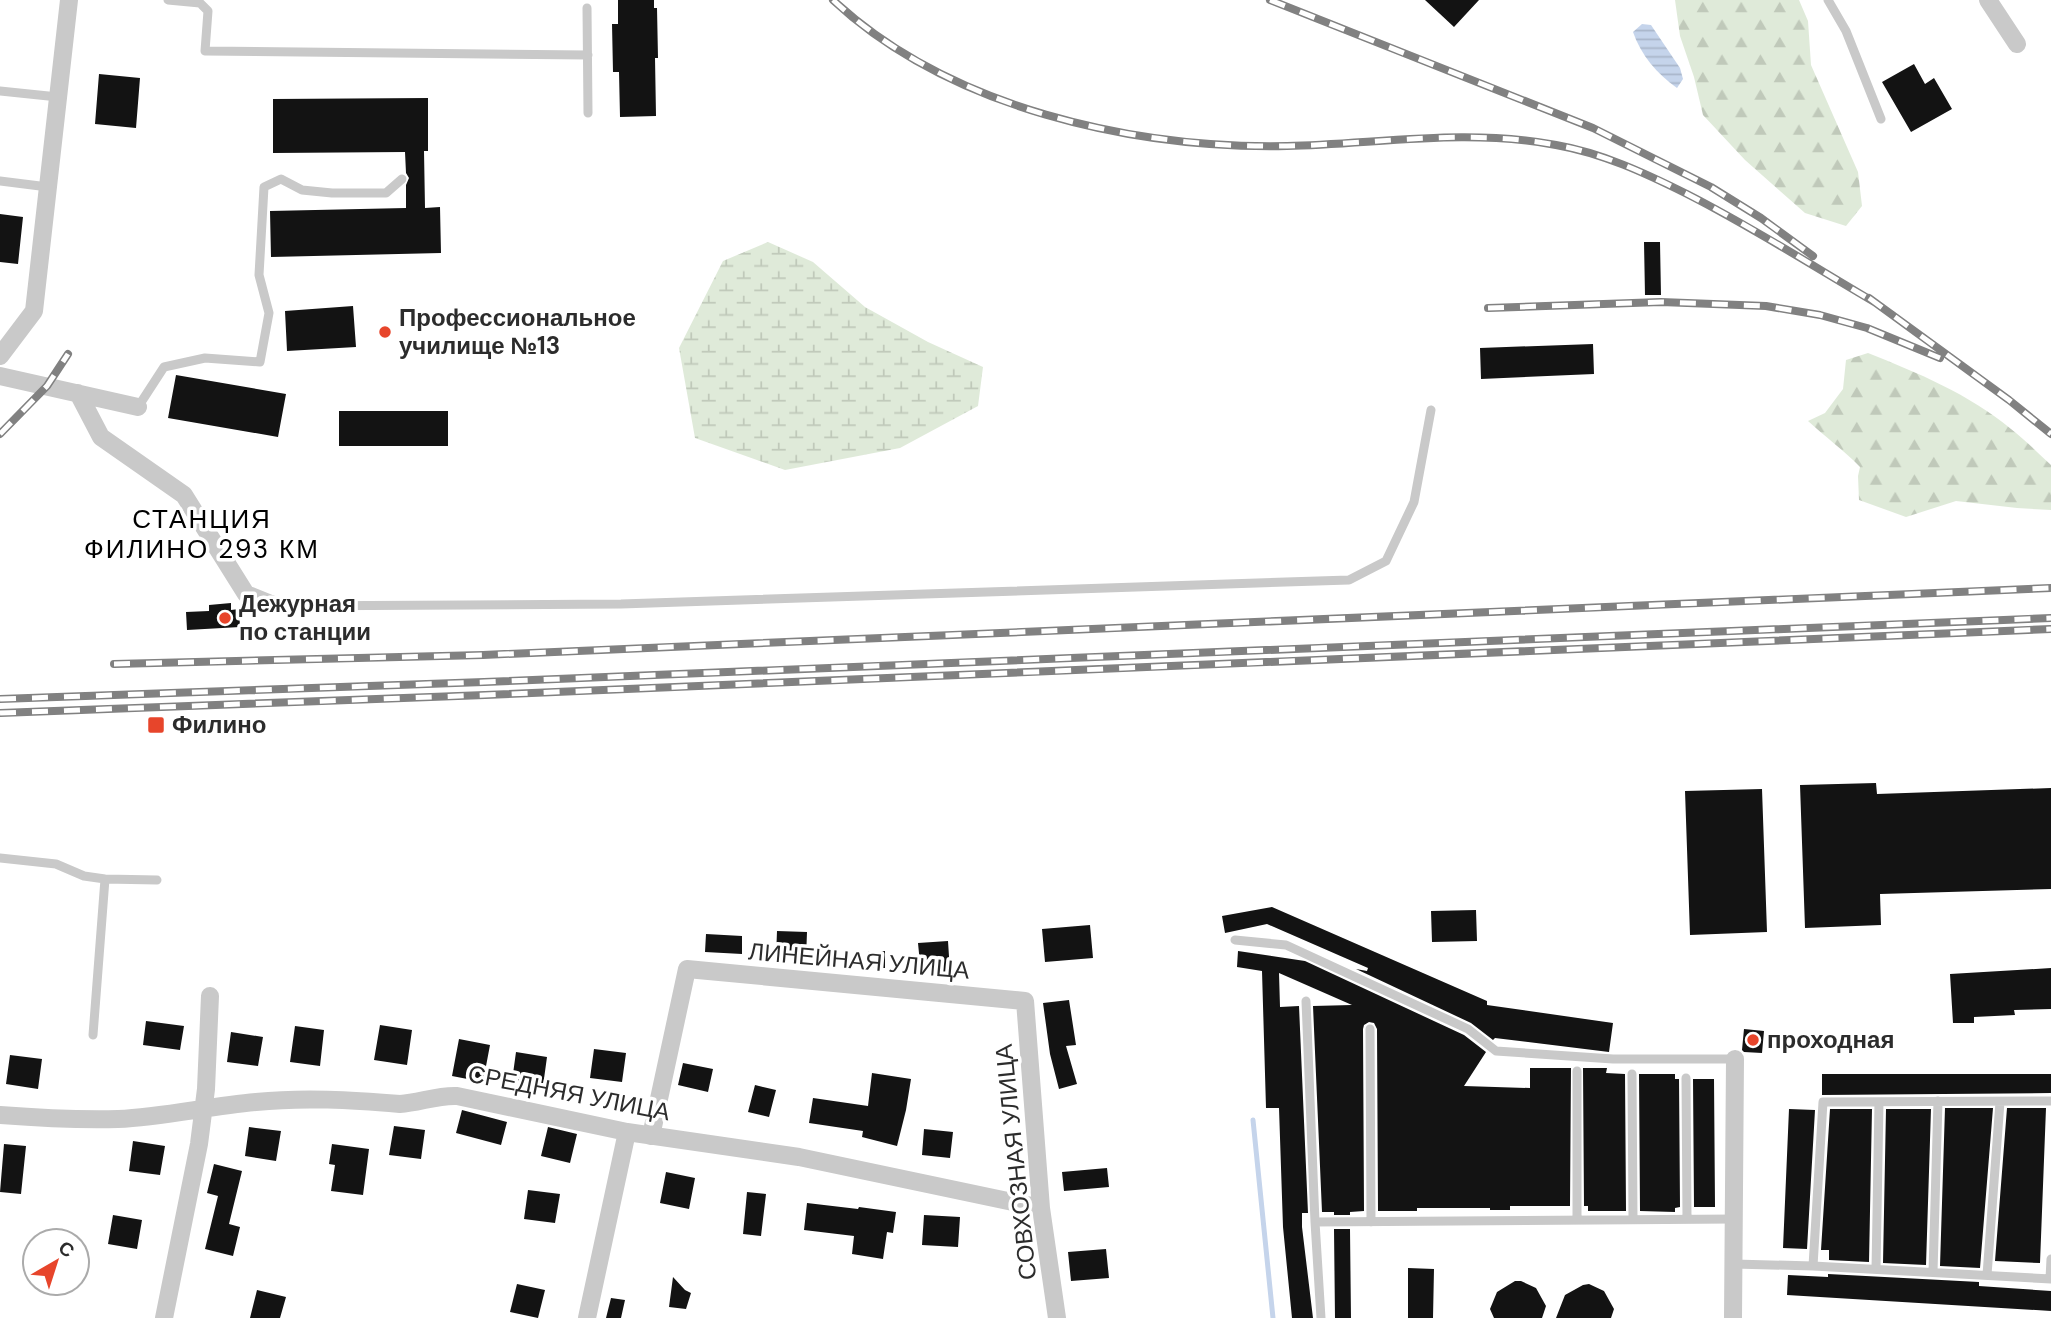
<svg xmlns="http://www.w3.org/2000/svg" width="2051" height="1318" font-family="'DM Sans',sans-serif">
	<style>
		.forest { fill: url(#forest-firs) }
		.wetland { fill: url(#wetland-marsh) }
		.water { fill: url(#water-rules) }
		.lines { fill: none; stroke-linecap: round; stroke-linejoin: round }
		.stream { stroke: #c5d4eb; stroke-width: 5 }
		.building { fill: #131313 }
		.service { stroke: #c9c9c9; stroke-width: 9 }
		.minor { stroke: #c9c9c9; stroke-width: 18 }
		.rail-casing { stroke: #818181; stroke-width: 8 }
		.rail { stroke: #fff; stroke-width: 5; stroke-dasharray: 16; stroke-linecap: butt }
		.poi-dot { fill: #e7452b; stroke: #fff; stroke-width: 2.5 }
		.labels { text-anchor: middle; stroke-width: 7; stroke-linejoin: round; paint-order: stroke }
		.poi-label { font-size: 24px; font-weight: bold; fill: #2c2c2c; stroke: #fff; text-anchor: start }
		.street-label { font-size: 24px; fill: #2c2c2c; stroke: #fff }
		.neighbourhood-label { font-size: 26px; letter-spacing: 2px; fill: #000; stroke: #fff }
	</style>
	<defs>
		<pattern id="forest-firs" width="22" height="20" patternUnits="userSpaceOnUse" patternTransform="scale(1.75)"><rect width="22" height="20" fill="#dfead9"/><path d="M5 1l3.5 6h-7zM16 11l3.5 6h-7z" fill="#c0c9ba"/></pattern>
		<pattern id="wetland-marsh" width="20" height="14" patternUnits="userSpaceOnUse" patternTransform="scale(1.75)"><rect width="20" height="14" fill="#dfead9"/><path d="M1 5h8M5 5V1M11 12h8M15 12V8" fill="none" stroke="#c0c9ba"/></pattern>
		<pattern id="water-rules" width="6" height="5" patternUnits="userSpaceOnUse" patternTransform="scale(1.75)"><rect width="6" height="5" fill="#c5d4eb"/><path d="M0 2.5h6" fill="none" stroke="#a9b6ca"/></pattern>
	</defs>
	<rect width="100%" height="100%" fill="#fff"/>
	<path class="forest" d="M1675 0H1799L1808 21 1811 65 1858 172 1862 206 1846 226 1805 213 1745 160 1703 115 1694 77 1680 36Z
		M1868 353C1918 373 1969 394 2011 429 2025 440 2038 453 2051 465V510L2017 508 1956 501 1906 517 1859 500 1858 476 1860 467C1844 450 1825 437 1808 421L1825 413 1843 389 1846 360Z"/>
	<path class="wetland" d="M768 242 813 262 865 307 928 342 983 367 978 406 900 448 785 470 695 438 679 348 723 261Z"/>
	<path class="water" d="M1642 24 1651 25 1680 68 1683 79 1677 88C1657 74 1641 55 1633 32Z"/>
	<g class="lines">
		<path class="stream" d="M1253 1120 1273 1318"/>
	</g>
	<path class="building" d="M618 0H654V8H657L658 58H655L656 116 620 117 619 72H613L612 24H618Z
		M1425 0H1479L1454 27Z
		M1914 64 1925 84 1934 78 1952 109 1911 132 1882 82Z
		M99 74 140 78 136 128 95 124Z
		M428 98V151H424L425 208 440 207 441 253 271 257 270 211 406 208V185L409 178 406 173 405 152 273 153V99Z
		M0 214 23 217 18 264 0 262Z
		M1644 242H1660L1661 295H1645Z
		M353 306 356 347 287 351 285 311Z
		M1593 344 1594 374 1481 379 1480 348Z
		M176 375 286 394 278 437 168 418Z
		M339 411H448V446H339Z
		M231 603V610L239 609 240 627 187 630 186 612 209 611V605Z
		M1876 783 1877 794 2051 788V889L1880 894 1881 925 1805 928 1800 785Z
		M1762 789 1767 932 1690 935 1685 791Z
		M1272 907 1487 1001V1005L1613 1023 1609 1052 1495 1038 1493 1040 1471 1023 1356 969 1367 971 1368 968 1267 924 1225 933 1222 916Z
		M1476 910 1477 941 1432 942 1431 911Z
		M1090 925 1093 958 1045 962 1042 929Z
		M777 931 807 932 806 959 776 957Z
		M706 934 742 936V954L705 952Z
		M948 941 950 972 921 974 918 943Z
		M868 951H885V968H869Z
		M1238 951 1305 961 1464 1035 1486 1052 1464 1086 1530 1088V1068H1571L1570 1206H1510V1210H1490V1208H1417V1211H1378L1377 1029 1374 1023 1369 1022 1364 1025 1363 1029 1364 1211 1350 1212V1215H1334V1212H1322L1313 1006 1352 1005 1279 973 1280 1007 1299 1006 1308 1213H1302V1227L1313 1318H1292L1283 1227 1279 1108H1266L1262 971 1237 967Z
		M2051 968V1009L2014 1010 2015 1015 1974 1017V1023H1953L1950 974Z
		M1069 1000 1076 1045 1066 1046 1077 1084 1059 1089 1050 1054 1043 1003Z
		M146 1021 184 1026 180 1050 143 1045Z
		M380 1025 412 1030 407 1065 374 1060Z
		M295 1026 324 1030 320 1066 290 1062Z
		M1744 1029 1764 1031 1762 1053 1744 1052 1742 1050Z
		M231 1032 263 1037 258 1066 227 1062Z
		M459 1039 490 1045 483 1082 452 1076Z
		M594 1049 626 1053 622 1082 590 1078Z
		M516 1052 547 1057 543 1086 512 1081Z
		M10 1055 42 1059 38 1089 6 1084Z
		M683 1063 713 1069 708 1092 678 1085Z
		M1583 1068H1607L1606 1073 1625 1074 1626 1211H1588V1206H1584Z
		M872 1073 911 1079 906 1110 897 1146 862 1137 863 1131 809 1123 813 1098 868 1106Z
		M1639 1074H1675V1079H1679L1680 1207 1675 1208V1212L1640 1211Z
		M1822 1074H2051V1093L1822 1095Z
		M1693 1079H1714L1715 1207H1694Z
		M755 1085 776 1090 769 1117 748 1112Z
		M1945 1108H1993L1980 1268 1940 1266Z
		M2007 1108H2046L2040 1263 1995 1261Z
		M1789 1109 1815 1110 1807 1249 1783 1248Z
		M1830 1109H1872L1869 1262 1829 1260V1250H1821Z
		M1886 1109H1931L1926 1265 1883 1263Z
		M462 1110 507 1122 501 1145 456 1133Z
		M394 1126 425 1130 421 1159 389 1155Z
		M249 1127 281 1131 276 1161 245 1156Z
		M548 1127 577 1134 570 1163 541 1156Z
		M924 1129 953 1132 950 1158 922 1155Z
		M133 1141 165 1146 160 1175 129 1171Z
		M4 1144 26 1146 21 1194 0 1192Z
		M332 1144 369 1149 363 1195 331 1191 335 1165 329 1164Z
		M214 1164 242 1171 229 1224 240 1227 233 1256 205 1249 218 1196 207 1193Z
		M1107 1168 1109 1187 1064 1191 1062 1172Z
		M666 1172 695 1178 689 1209 660 1203Z
		M528 1190 560 1194 555 1223 524 1219Z
		M747 1192 766 1194 761 1236 743 1234Z
		M807 1203 858 1209 859 1207 896 1212 893 1233 887 1232 883 1259 852 1254 854 1236 804 1230Z
		M113 1215 142 1220 137 1249 108 1244Z
		M924 1215 960 1217 958 1247 922 1245Z
		M1334 1229H1350L1351 1318H1335Z
		M1106 1249 1109 1278 1071 1281 1068 1252Z
		M1408 1268 1434 1269 1433 1318H1408Z
		M1828 1274 1979 1282V1286L2051 1291V1311L1787 1295 1788 1275 1828 1277Z
		M673 1277 685 1290 691 1293 686 1309 669 1307Z
		M1515 1281H1521L1536 1288 1546 1306 1542 1318H1494L1490 1309 1497 1292Z
		M517 1284 545 1290 538 1318 510 1312Z
		M1589 1284 1604 1291 1614 1309 1611 1318H1556L1565 1295 1583 1285Z
		M257 1290 286 1297 280 1318H250Z
		M611 1298 625 1300 621 1318H606Z"/>
	<g class="lines">
		<path class="service" d="M168 0 200 3 208 11 205 51 588 55
			M1828 0 1846 31 1881 119
			M587 8 588 113
			M0 91 58 97
			M0 181 48 187
			M138 407 164 367 205 358 260 362 269 313 259 275 264 187 281 179 302 190 332 193H386L402 179
			M276 606 621 604 1349 580 1386 561 1414 502 1431 410
			M0 858 56 864 84 876 105 879 157 880
			M1235 940 1286 945 1468 1029 1496 1051 1613 1059H1735
			M1306 1001 1315 1222
			M1370 1029 1371 1222
			M93 1035 105 879
			M1632 1074 1633 1219
			M1686 1078 1687 1219
			M1577 1220V1071
			M1734 1264 1813 1266 2051 1279
			M1813 1266 1823 1102 2051 1101
			M1876 1269 1879 1102
			M1933 1272 1938 1101
			M1987 1275 2000 1102
			M2050 1279 2051 1259
			M1321 1318 1315 1222 1735 1219"/>
		<path class="minor" d="M1988 0 2017 44
			M0 356 34 311 69 0
			M0 376 138 407
			M78 393 101 437 184 495 246 594 276 606
			M0 1115C39 1118 78 1120 118 1119 164 1117 209 1106 256 1102 303 1097 352 1100 400 1104 419 1103 437 1095 457 1096L627 1132 799 1157 1041 1208
			M651 1136 687 969 1025 1001 1041 1208 1057 1318
			M164 1318 199 1144 206 1089 210 996
			M587 1318 627 1132
			M1733 1318 1735 1059"/>
		<defs>
			<path id="rail" d="M833 0C949 108 1133 149 1287 146 1377 144 1466 128 1556 145 1602 153 1645 173 1687 194 1752 227 1813 266 1876 303
				M1270 0 1593 128 1711 187 1761 218 1813 256
				M1869 298 2009 400 2051 434
				M1488 308 1661 302 1766 306 1820 315 1867 328 1940 358
				M0 434 47 386 68 354
				M114 664 483 655 2051 588
				M0 699 484 682 2051 618
				M0 713 485 695 2051 629"/>
		</defs>
		<use href="#rail" class="rail-casing"/>
		<use href="#rail" class="rail"/>
	</g>
	<g class="poi-dot">
		<circle cx="385" cy="332" r="7"/>
		<circle cx="225" cy="618" r="7"/>
		<rect x="147" y="716" width="18" height="18" rx="3.5"/>
		<circle cx="1753" cy="1040" r="7"/>
	</g>
	<g class="labels">
		<g class="poi-label">
			<text x="399" y="326">Профессиональное<tspan x="399" dy="28">училище №13</tspan></text>
			<text x="239" y="612">Дежурная<tspan x="239" dy="28">по станции</tspan></text>
			<text x="172" y="733">Филино</text>
			<text x="1767" y="1048">проходная</text>
		</g>
		<g class="street-label">
			<text transform="translate(859 961) rotate(5)" y="8">ЛИНЕЙНАЯ УЛИЦА</text>
			<text transform="translate(569 1093) rotate(11)" y="8">СРЕДНЯЯ УЛИЦА</text>
			<text transform="translate(1016 1162) rotate(-96)" y="8">СОВХОЗНАЯ УЛИЦА</text>
		</g>
		<g class="neighbourhood-label">
			<text x="202" y="528">СТАНЦИЯ<tspan x="202" dy="30">ФИЛИНО 293 КМ</tspan></text>
		</g>
	</g>
	<g transform="translate(56 1262) rotate(39)"><circle r="33" fill="#ffffff" stroke="#ababab" stroke-width="2"/>
	<path d="M0-5L12 26L0 18L-12 26Z" fill="#e7452b"/>
	<text y="-10" font-size="19" font-weight="bold" text-anchor="middle" fill="#2c2c2c">С</text>
	</g>
</svg>
